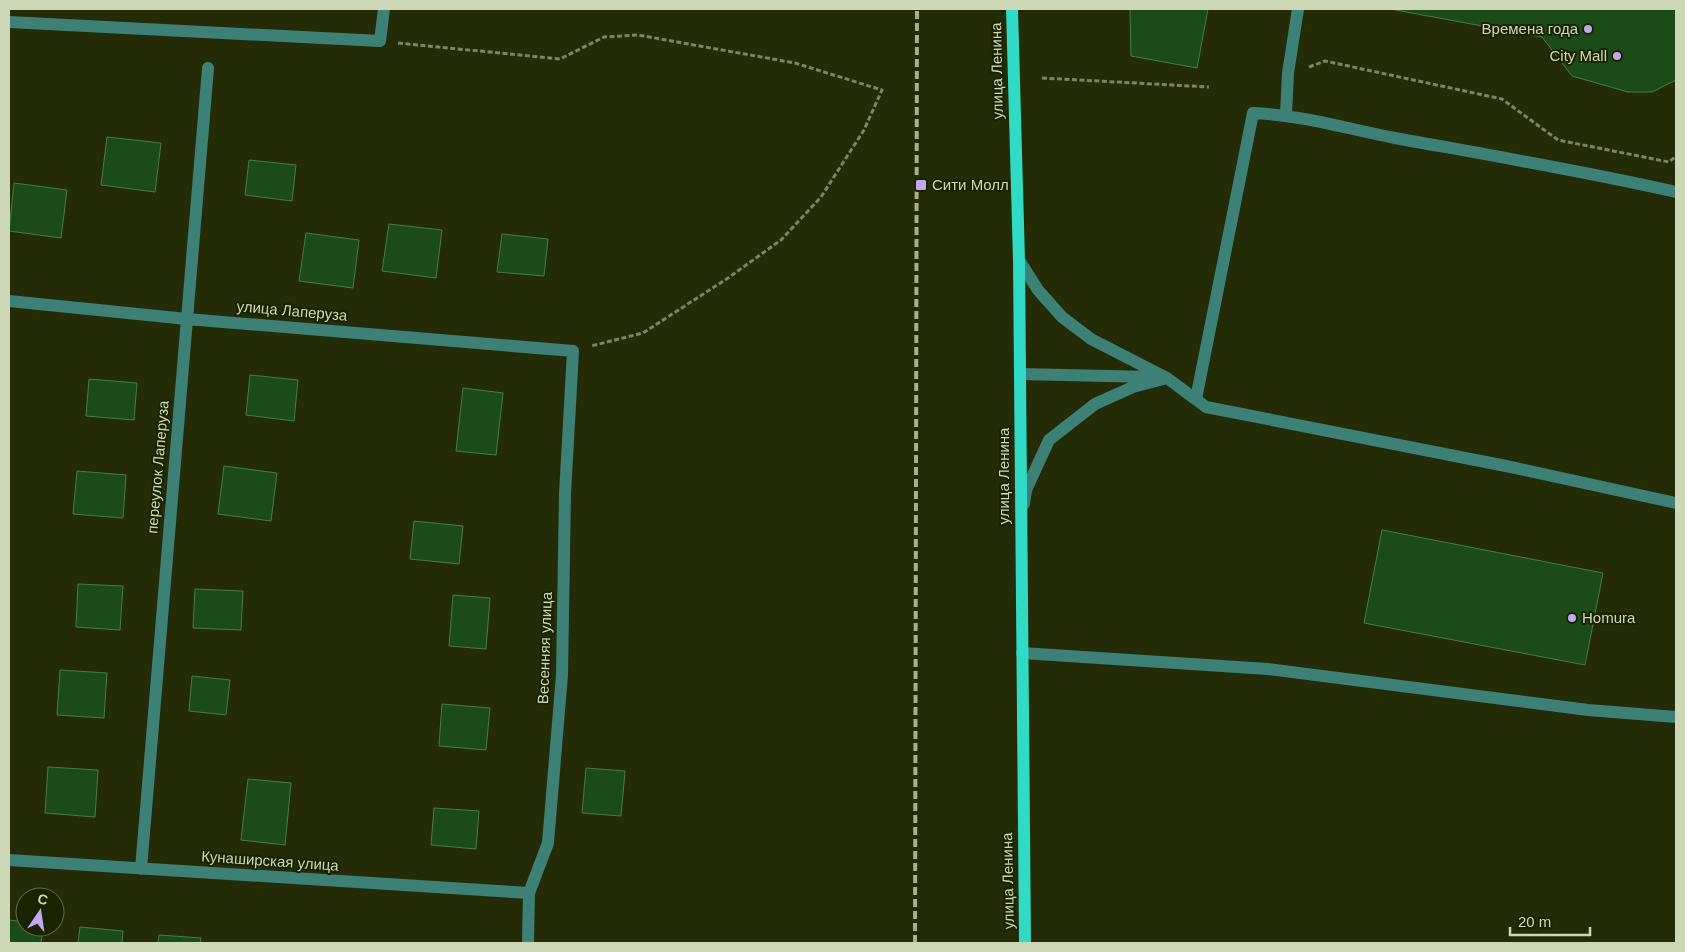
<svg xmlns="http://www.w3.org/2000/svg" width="1685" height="952" font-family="Arial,sans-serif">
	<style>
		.building { fill: #1b4c18; stroke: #497b45 }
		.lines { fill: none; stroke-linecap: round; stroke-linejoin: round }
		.path { stroke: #7a8561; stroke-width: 3; stroke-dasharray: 5 2.5; stroke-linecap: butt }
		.minor { stroke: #3d8076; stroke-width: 12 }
		.major { stroke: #31dac5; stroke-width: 12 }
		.rail { stroke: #a7b28f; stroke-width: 4; stroke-dasharray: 8 4; stroke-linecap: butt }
		.poi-dot { fill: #c5a7f1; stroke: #1a2300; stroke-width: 2 }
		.labels { text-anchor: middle; stroke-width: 4; stroke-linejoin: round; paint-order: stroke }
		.poi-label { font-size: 15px; fill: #ccd8b5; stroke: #1a2300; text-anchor: end }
		.street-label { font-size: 15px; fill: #ccd8b5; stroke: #1a2300 }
	</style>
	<rect width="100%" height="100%" fill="#232c07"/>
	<path class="building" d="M1130 9H1208L1197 68 1131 56Z
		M1390 9H1676V80L1652 92H1628L1572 76 1542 37Z
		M107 137 161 143 155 192 101 185Z
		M249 160 296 165 292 201 245 195Z
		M14 183 67 190 61 238 9 231Z
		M389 224 442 230 436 278 382 271Z
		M306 233 359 240 353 288 299 281Z
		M502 234 548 239 544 276 497 272Z
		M250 375 298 380 294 421 246 415Z
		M89 379 137 383 134 420 86 416Z
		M463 388 503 393 496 455 456 451Z
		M224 466 277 473 271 521 218 514Z
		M77 471 126 475 123 518 73 514Z
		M414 521 463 526 459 564 410 559Z
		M1382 530 1603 573 1585 665 1364 623Z
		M78 584 123 586 120 630 76 627Z
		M195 589 243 591 241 630 193 628Z
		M453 595 490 598 486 649 449 646Z
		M60 670 107 673 104 718 57 715Z
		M192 676 230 680 226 715 189 711Z
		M442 704 490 708 486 750 439 746Z
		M48 767 98 770 95 817 45 813Z
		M586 768 625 771 621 816 582 813Z
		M248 779 291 783 285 845 241 840Z
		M434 808 479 811 476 849 431 845Z
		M9 920 25 922V927H43L41 943H9Z
		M80 927 123 931 122 943H78Z
		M159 935 201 938 200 943H158Z"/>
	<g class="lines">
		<path class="path" d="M398 43 560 59 604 37 638 35 795 63 882 90 864 130 821 197 781 240 728 278 643 333 591 346
			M1309 67 1325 61 1502 99 1558 140 1669 162 1676 156
			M1042 78 1209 87"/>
		<path class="minor" d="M9 22 380 41 384 9
			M1286 114 1288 73 1298 9
			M1019 260 1038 290 1062 317 1091 339 1167 378 1206 407 1511 467 1676 503
			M9 301 187 319 573 351 565 494 562 675 548 843 529 893 528 943
			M1020 374 1152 377
			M1196 399 1253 113C1302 115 1348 129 1395 138 1489 155 1583 171 1676 192
			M1024 504 1026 490 1049 440 1095 404 1133 387 1167 378
			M1022 653 1268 669 1588 710 1676 717
			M9 860 529 893
			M141 869 208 68"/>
		<path class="major" d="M1012 9 1019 260 1025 943"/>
		<path class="rail" d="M915 943 917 9"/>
	</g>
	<g class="poi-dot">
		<circle cx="1588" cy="29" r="5"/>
		<circle cx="1617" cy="56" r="5"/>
		<rect x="915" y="179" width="12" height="12" rx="2.5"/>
		<circle cx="1572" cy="618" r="5"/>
	</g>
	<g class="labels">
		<g class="poi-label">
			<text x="1578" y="34">Времена года</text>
			<text x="1607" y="61">City Mall</text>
			<text x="932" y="190" text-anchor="start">Сити Молл</text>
			<text x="1582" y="623" text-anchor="start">Homura</text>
		</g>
		<g class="street-label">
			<text transform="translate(997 71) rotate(-91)" y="5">улица Ленина</text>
			<text transform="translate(292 311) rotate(5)" y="5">улица Лаперуза</text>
			<text transform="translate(158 467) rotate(-85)" y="5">переулок Лаперуза</text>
			<text transform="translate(1004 476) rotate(-90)" y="5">улица Ленина</text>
			<text transform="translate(545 648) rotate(-88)" y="5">Весенняя улица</text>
			<text transform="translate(270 861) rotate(4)" y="5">Кунаширская улица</text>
			<text transform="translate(1008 881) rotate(-91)" y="5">улица Ленина</text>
		</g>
	</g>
	<rect width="1685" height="952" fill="none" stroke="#ccd8b5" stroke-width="20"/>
	<g transform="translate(40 912) rotate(13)"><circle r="24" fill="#1a2300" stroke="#616b48"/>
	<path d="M0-4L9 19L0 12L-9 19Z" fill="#c5a7f1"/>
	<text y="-8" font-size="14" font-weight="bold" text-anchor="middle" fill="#ccd8b5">С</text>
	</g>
	<path d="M1510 927v8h80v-8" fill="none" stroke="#ccd8b5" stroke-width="2.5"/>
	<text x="1518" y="927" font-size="15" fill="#ccd8b5" stroke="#1a2300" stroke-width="4" paint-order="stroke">20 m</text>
</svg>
